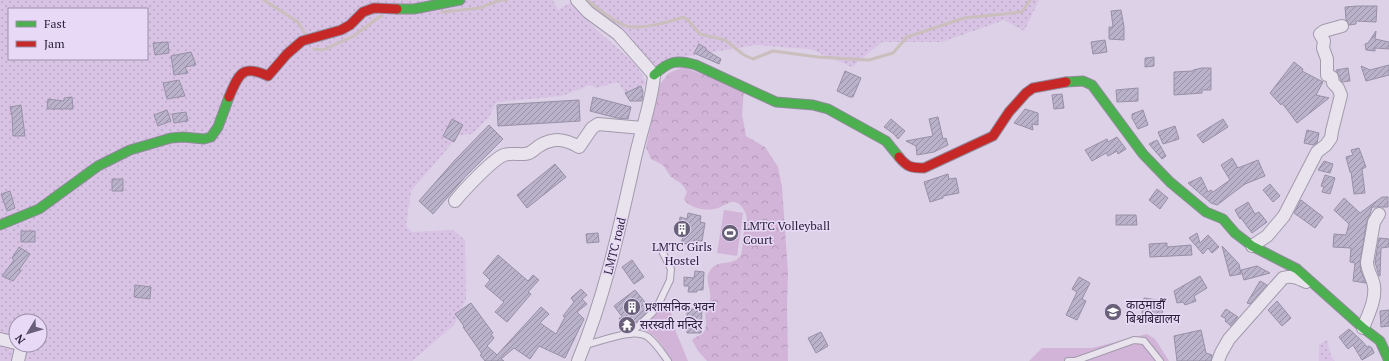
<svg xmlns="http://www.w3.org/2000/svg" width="1389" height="361" font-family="'PT Serif','Noto Sans Devanagari',serif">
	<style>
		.farmland { fill: url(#farmland-dots); fill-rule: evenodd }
		.green { fill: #d2b4d8 }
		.forest { fill: url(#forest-crowns) }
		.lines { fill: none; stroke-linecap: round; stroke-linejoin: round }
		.stream { stroke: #cabfbc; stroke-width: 3 }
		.building { fill: url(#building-hatch); stroke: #9890a7 }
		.lane-casing { stroke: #a29aac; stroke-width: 8 }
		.street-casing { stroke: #a29aac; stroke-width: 14 }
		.fast-casing { stroke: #918a9c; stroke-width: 11 }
		.jam-casing { stroke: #918a9c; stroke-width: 11 }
		.lane { stroke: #e9e3ee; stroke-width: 6 }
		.street { stroke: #e9e3ee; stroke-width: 12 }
		.fast { stroke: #4caf50; stroke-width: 9 }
		.jam { stroke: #c62828; stroke-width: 9 }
		.labels { text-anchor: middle; stroke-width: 3; stroke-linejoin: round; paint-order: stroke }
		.poi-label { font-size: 12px; fill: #29213c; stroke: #e8d9f6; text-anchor: start }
		.street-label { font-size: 12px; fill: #29213c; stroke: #e8d9f6 }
	</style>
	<defs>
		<pattern id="farmland-dots" width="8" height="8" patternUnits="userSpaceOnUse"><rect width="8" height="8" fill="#d8c3e5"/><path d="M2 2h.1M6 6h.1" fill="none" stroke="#b9a7c5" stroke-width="1.8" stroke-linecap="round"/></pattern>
		<pattern id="forest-crowns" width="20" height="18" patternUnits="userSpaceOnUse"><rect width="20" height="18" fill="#d2b4d8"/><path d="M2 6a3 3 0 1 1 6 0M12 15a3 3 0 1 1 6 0" fill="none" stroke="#b49aba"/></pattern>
		<pattern id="building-hatch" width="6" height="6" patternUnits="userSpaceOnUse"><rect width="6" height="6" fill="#bab2ca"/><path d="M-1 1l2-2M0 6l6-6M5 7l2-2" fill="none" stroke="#9790a5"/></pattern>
	</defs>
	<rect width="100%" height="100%" fill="#dcd1e6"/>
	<path class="farmland" d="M0 0H553L558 10 570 3 599 32 634 63 641 73 646 84 625 93 618 82 596 88 590 85 562 96 496 102 489 117 472 134 459 135 411 191 406 226 412 232 453 230 465 240 466 299 454 325 412 361H0ZM9 9H147V59H9ZM16 321H40V345H16Z
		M587 0H1039L1024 31 1004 20 942 42H882L852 67 810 49 756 45 677 58 655 67Z
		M1327 340 1331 356 1335 361H1319V345Z"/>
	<path class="green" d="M724 210 743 213 737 256 717 253Z
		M660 307 668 308 671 312 676 332 688 361H672C662 347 659 335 641 329Z
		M1147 334 1155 339 1169 361H1029L1042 348H1092Z"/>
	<path class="forest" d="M683 67 744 90 742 114 746 136 765 147 778 167 782 187 788 272 787 307 788 361H707L698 351 692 340C695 336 702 336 704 332 708 325 705 317 705 310 705 306 709 303 710 299 712 290 703 279 711 269 719 259 733 267 741 255 743 249 742 243 743 237 744 231 747 227 747 222 748 214 741 201 732 202 726 203 721 208 714 209 705 211 689 208 684 199L687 192 682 184 671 177 663 165 651 159 646 147 660 84 669 73Z"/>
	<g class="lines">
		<path class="stream" d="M264 0 298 22 305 34
			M587 0C599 9 612 21 626 26 640 30 670 22 683 17L688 20 700 34 725 40 744 55 753 59 773 51 818 57 869 60 893 53 907 37 964 18 1022 12 1030 0
			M442 12 480 8 500 0H507
			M314 49 323 50 354 36 379 17 382 16"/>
	</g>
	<path class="building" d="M1359 6H1377L1376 22 1356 21V24L1349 25 1346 20 1345 7Z
		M1121 10 1124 27V40L1109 39V27H1113L1111 11Z
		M1376 31 1375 39 1389 42V49L1375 48V51L1366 50 1365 44 1368 43Z
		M1105 40 1107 52 1093 54 1091 42Z
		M168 42 169 53 155 55 153 43Z
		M699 44 706 48V50L721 59 719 64 694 53Z
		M191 52 196 65 185 67 188 73 174 75 171 56Z
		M1154 57V66L1145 67V58Z
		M1294 62 1303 69 1302 71 1323 82 1316 95 1329 98 1297 123 1282 103 1281 105 1270 93Z
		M1389 65V75L1366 81 1361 66 1370 70Z
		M1202 68H1211V90H1202V93L1174 95V72L1193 71V70Z
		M1348 68 1350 81 1342 82 1336 70Z
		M845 71 861 78 853 97H850L837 91Z
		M179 80 185 96 167 99 163 83Z
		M641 86 643 92 642 101H630L625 93Z
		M1138 88V101L1117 102 1116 90Z
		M1062 94 1064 108 1054 109 1052 95Z
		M72 97 73 109H47L48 99 64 101V98Z
		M593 97 631 107 628 119 617 118 590 111Z
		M579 100 580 121 498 126 497 105Z
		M21 105 25 136H13L12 116 10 107Z
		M1025 109 1038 113V125L1032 124 1033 130 1014 123Z
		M167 110 171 121 158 126 154 115Z
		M1143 110 1148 125 1138 129 1132 118V114Z
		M186 112 188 121 174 123 172 114Z
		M938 117 943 139 946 138 948 145 934 152 917 155 916 146 906 141 933 136 929 119Z
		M452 119 463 125 454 142 443 136Z
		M891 119 905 131 898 139 894 134 884 127Z
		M1223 119 1228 127 1203 143 1197 135Z
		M489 125 503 139 465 177 433 214 419 201 455 160Z
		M1175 126 1179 139 1163 144 1158 132Z
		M1307 130 1319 133 1317 143 1313 145 1304 143Z
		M1117 137 1126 149 1118 154 1117 151 1108 156 1106 153 1092 161 1085 150 1107 139 1108 142Z
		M1157 140 1166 156 1162 159 1149 144Z
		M1359 148 1366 167 1362 169 1365 193 1354 194 1351 172H1350L1346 157 1353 155 1351 150Z
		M1232 158 1238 168 1258 160 1265 176 1245 184 1217 205 1211 203 1188 183 1201 177 1208 192 1211 190 1213 192 1230 180 1221 165Z
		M1324 161 1333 164 1330 173 1318 170Z
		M555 164 566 177 527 208 517 195Z
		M948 174 949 179 956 178 959 193 943 196V198L930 202 924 182Z
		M1325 175 1335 178 1330 194 1322 192 1324 187 1321 186Z
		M112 179H123V191H112Z
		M1270 184 1280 196 1273 202 1263 190Z
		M1157 189 1168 198 1160 209 1149 200Z
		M10 191 15 208 7 211 1 194Z
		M1382 197H1388V207H1372L1370 214 1367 221 1360 262 1361 271 1366 283 1353 281 1355 263 1350 262 1351 248 1333 247 1334 234 1346 235 1349 224 1334 210 1344 198 1360 213Z
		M1301 200 1323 217 1315 228 1294 213Z
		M1248 202 1255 214 1259 212 1267 222 1252 233 1241 218 1240 219 1235 210Z
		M688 213 701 216 700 222 705 223 702 241 694 240 693 245 681 243 683 237 677 235 680 217 687 219Z
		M1116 215H1136L1137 225H1116Z
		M21 231H35V242H21Z
		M598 233 599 242 587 243 586 234Z
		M1197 233 1200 243 1208 235 1219 247 1212 253 1208 248 1203 254 1189 238Z
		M1379 238 1389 239V247L1381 248 1380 276H1379L1375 262Z
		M1167 243V247L1191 245 1192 255 1150 257 1149 244Z
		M1222 246 1239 264 1241 274 1230 276Z
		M19 247 30 254 19 270 21 271 13 281 2 276 14 260 12 258Z
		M498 255 528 281 533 275 539 280 528 292 531 294 507 322 495 312 504 302 485 286 490 280 483 273Z
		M632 260 644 277 634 284 622 267Z
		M1257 266 1270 273 1244 280 1241 270Z
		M695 271 704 272 703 290H697V292H688L689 286H684V277L694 278Z
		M1200 276 1207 288 1194 296 1196 301 1185 305 1183 302 1177 303 1174 291Z
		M1079 277 1090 283 1082 299 1086 301 1077 320 1066 315 1077 292 1072 289Z
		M1260 281 1267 285 1250 304 1247 303Z
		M135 285 151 287 150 299 134 297Z
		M581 289 587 295 582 299 587 304 577 312 584 319 565 358 539 346 530 359 514 348 501 359 504 361H485L480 355 482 354 463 327 464 326 455 314 471 303 493 333 491 334 494 338 487 346 497 355 541 307 549 314 540 323 556 334 565 317 563 316 574 302 571 298Z
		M635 290 649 307 644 311 646 313 635 323V321L626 328 619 318H623L614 306Z
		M1144 298 1164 301 1161 322 1141 320Z
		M1277 301 1291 318 1282 326 1268 310Z
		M687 309H702L701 333H687Z
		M1226 309 1238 317 1231 326 1225 321 1226 319 1221 316Z
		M1389 310V326L1381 327 1380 311Z
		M1349 329 1362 341 1367 347 1369 346 1372 348 1374 353 1362 360 1353 345 1348 349 1339 337Z
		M1201 330 1206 353 1212 355 1211 361H1177L1174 336Z
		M821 332 828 346 816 353 808 338Z"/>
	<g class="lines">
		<defs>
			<path id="lane" d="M630 334 653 312 659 303 670 280 671 269 663 253
				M584 345C601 342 633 327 648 337 656 343 662 353 668 361
				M1068 361H1075L1134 340 1144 341 1160 361"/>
			<path id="street" d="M577 0 588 12 618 34 654 75C652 101 642 128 636 154 620 225 606 294 578 361
				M455 201C464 190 493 159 504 155 512 152 522 156 529 153 532 152 536 148 539 146 554 137 565 139 579 147L592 128 598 124 642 128
				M1252 246 1267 236 1284 216 1317 152 1326 145 1331 138 1332 131 1341 95 1338 88 1333 83 1332 77 1327 75V59L1323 48 1324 41 1320 34 1324 31 1342 26
				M1363 328C1368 315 1376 300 1374 286 1373 278 1367 271 1367 262L1374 222 1379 214
				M0 339 16 343
				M18 361 21 348 19 345
				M1218 361 1221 353 1229 339 1283 278C1292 275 1298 278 1306 282"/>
			<path id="fast" d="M397 9H414L460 0
				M654 75C669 61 677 59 696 65L776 102 813 105 828 109 886 141 899 157
				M1066 82 1083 81 1092 85 1143 154 1170 182 1206 212 1223 219 1235 233 1252 246 1297 269 1363 328 1380 341 1389 361
				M0 225 39 209 98 166 130 150 171 138 183 137 204 139 211 137 218 127 229 97"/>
			<path id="jam" d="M229 97C239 73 243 64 268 76L287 54 302 41 341 30 350 25 363 12 374 8 397 9
				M899 157C907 167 911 168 924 168L993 136 1009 112 1026 93 1033 88 1066 82"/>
		</defs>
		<use href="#lane" class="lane-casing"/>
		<use href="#street" class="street-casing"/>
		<use href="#fast" class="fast-casing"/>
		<use href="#jam" class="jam-casing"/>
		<use href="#lane" class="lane"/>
		<use href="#street" class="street"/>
		<use href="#fast" class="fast"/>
		<use href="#jam" class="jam"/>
	</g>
	<defs>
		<symbol id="building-disc" viewBox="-11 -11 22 22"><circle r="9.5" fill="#685f78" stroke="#e8d9f6"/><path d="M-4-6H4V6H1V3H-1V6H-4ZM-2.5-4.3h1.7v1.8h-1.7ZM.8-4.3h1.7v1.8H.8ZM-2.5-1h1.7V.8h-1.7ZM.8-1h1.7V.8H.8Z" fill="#fff"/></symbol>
		<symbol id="stadium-disc" viewBox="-11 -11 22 22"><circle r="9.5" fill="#685f78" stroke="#e8d9f6"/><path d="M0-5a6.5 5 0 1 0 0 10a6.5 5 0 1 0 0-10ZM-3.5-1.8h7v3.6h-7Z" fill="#fff"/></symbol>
		<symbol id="university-disc" viewBox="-11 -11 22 22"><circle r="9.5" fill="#685f78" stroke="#e8d9f6"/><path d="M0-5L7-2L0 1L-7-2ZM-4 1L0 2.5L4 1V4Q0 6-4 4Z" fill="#fff"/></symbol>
		<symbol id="temple-disc" viewBox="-11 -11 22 22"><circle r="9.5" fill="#685f78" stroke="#e8d9f6"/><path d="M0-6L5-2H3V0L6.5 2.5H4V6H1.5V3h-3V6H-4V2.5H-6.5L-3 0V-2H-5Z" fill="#fff"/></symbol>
	</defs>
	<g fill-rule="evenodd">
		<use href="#building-disc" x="672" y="219" width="20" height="20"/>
		<use href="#stadium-disc" x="720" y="223" width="20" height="20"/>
		<use href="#building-disc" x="622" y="297" width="20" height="20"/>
		<use href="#university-disc" x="1103" y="302" width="20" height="20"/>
		<use href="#temple-disc" x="617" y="315" width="20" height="20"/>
	</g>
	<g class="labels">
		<g class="poi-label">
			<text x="743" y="230">LMTC Volleyball<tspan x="743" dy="14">Court</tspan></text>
			<text x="682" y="251" text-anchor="middle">LMTC Girls<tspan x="682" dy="14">Hostel</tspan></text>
			<text x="1126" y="309">काठमाडौँ<tspan x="1126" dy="14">बिश्वबिद्यालय</tspan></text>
			<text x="645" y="311">प्रशासनिक भवन</text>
			<text x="640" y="329">सरस्वती मन्दिर</text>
		</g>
		<g class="street-label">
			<text transform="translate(615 246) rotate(-76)" y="4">LMTC road</text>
		</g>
	</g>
	<rect x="8" y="8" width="140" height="52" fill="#e8d9f6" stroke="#9c8fac"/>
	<rect x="16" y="21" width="20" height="6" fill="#4caf50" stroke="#9c8fac"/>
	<text x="44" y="28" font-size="12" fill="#29213c">Fast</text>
	<rect x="16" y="41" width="20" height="6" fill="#c62828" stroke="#9c8fac"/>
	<text x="44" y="48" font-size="12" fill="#29213c">Jam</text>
	<g transform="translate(28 333) rotate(232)"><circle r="19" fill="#e8d9f6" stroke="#9c8fac"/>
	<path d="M0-3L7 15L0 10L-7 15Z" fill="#685f78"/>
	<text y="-6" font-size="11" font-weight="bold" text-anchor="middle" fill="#29213c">N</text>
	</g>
</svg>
